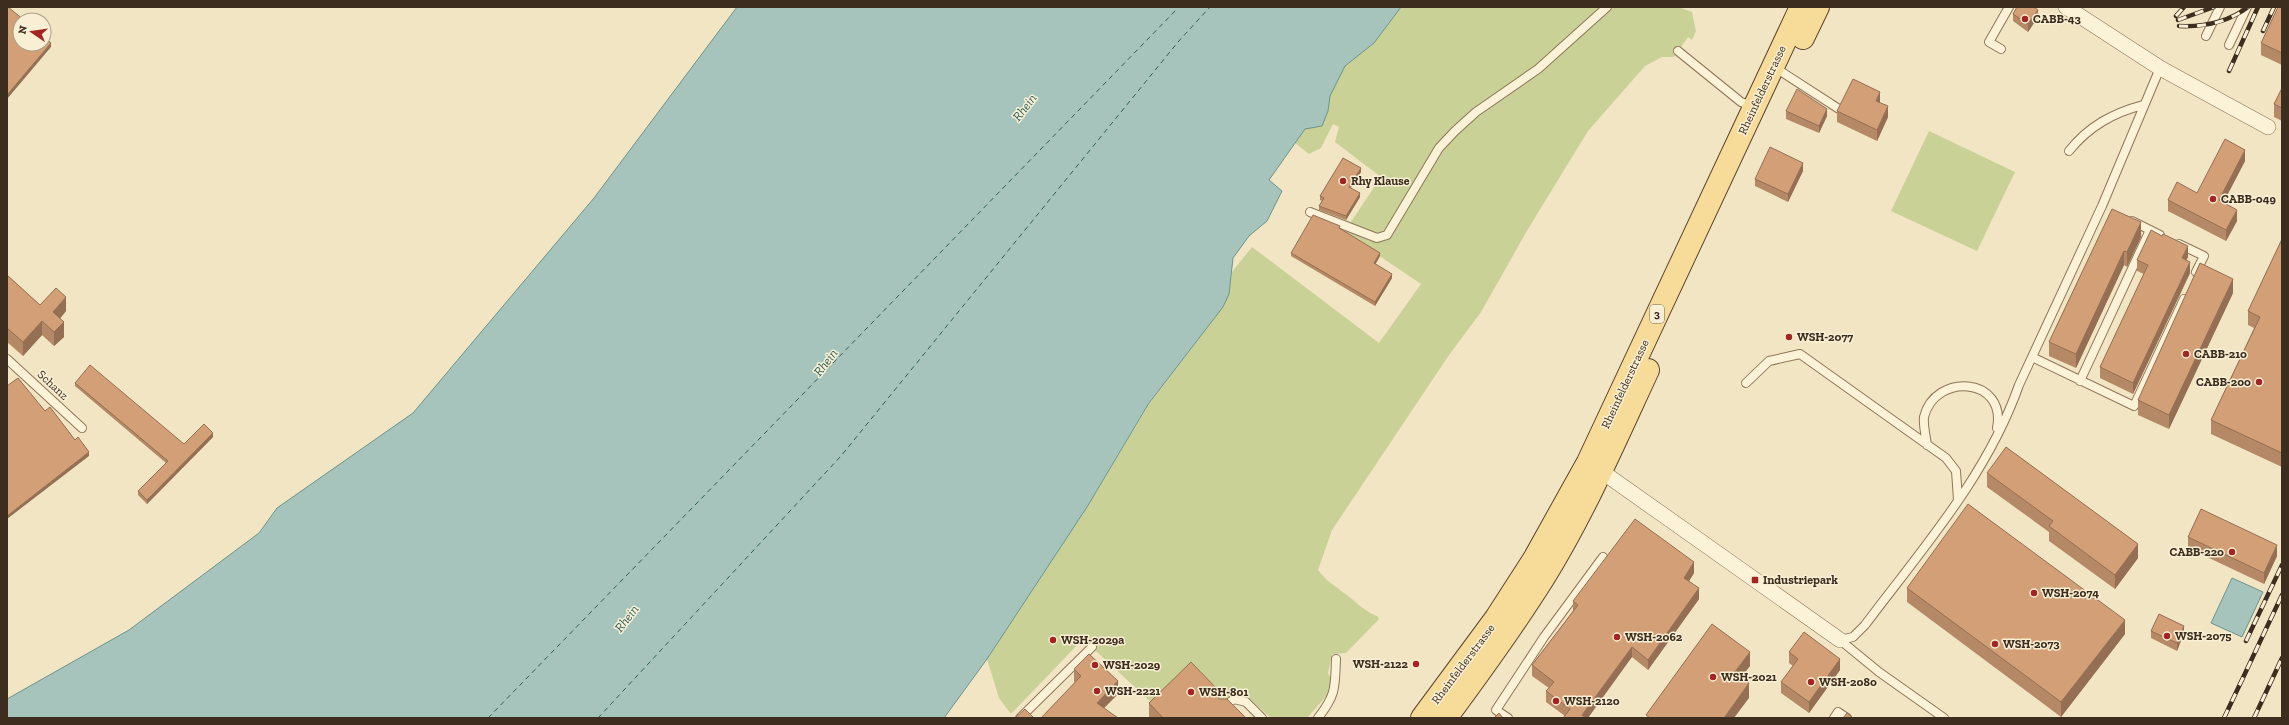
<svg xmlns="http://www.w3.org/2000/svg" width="2289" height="725" font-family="'Zilla Slab',serif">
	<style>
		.green { fill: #c9d196 }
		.water { fill: #a6c4bc; stroke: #6b948b }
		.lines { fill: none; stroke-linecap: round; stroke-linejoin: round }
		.ferry { stroke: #2c5e5c; stroke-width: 1; stroke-dasharray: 5 4; stroke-linecap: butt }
		.lane-casing { stroke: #8e7658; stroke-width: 10 }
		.street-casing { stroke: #8e7658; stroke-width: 16 }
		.primary-casing { stroke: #5c442d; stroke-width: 24 }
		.lane { stroke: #fbf2d8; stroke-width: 8 }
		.street { stroke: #fbf2d8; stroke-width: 15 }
		.primary { stroke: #f7dc99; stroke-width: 22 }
		.rail-casing { stroke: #3d2d1e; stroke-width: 4.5 }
		.rail { stroke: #f8efd4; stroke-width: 3; stroke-dasharray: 9; stroke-linecap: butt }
		.wall { fill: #b58965 }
		.shaded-wall { fill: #946f53 }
		.building { fill: #d39f76; stroke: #946f53 }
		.poi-dot { fill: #a22523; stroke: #f8efd4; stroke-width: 1.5 }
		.labels { text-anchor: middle; stroke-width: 3; stroke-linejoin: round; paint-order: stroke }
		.shield { fill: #f8efd4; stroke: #756755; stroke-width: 1 }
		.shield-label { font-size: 11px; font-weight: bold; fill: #3d2d1e }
		.poi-label { font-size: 12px; font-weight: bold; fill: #3d2d1e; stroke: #f8efd4; text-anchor: start }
		.street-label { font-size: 12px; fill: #3d2d1e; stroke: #f8efd4 }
		.water-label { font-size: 13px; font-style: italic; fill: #2c5e5c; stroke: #f8efd4 }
	</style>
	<rect width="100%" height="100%" fill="#f2e5c4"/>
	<path class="green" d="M1401 7H1678L1692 12 1696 31 1692 40 1688 37 1674 57H1662L1645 66 1588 131 1528 229 1481 312 1449 355 1332 530 1318 570C1326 581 1334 585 1344 593 1358 603 1361 609 1377 616L1379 619 1346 653 1332 654 1328 673 1332 681 1329 693 1307 718H1271L1241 691 1223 701 1191 671 1154 705 1083 639 1011 714 999 698 987 659 1087 507 1151 401 1223 307 1229 294 1232 272 1252 247 1379 343 1421 284 1344 232 1381 177 1335 142 1339 127 1333 124 1321 148 1309 154 1295 143 1305 129 1328 111 1330 96 1345 66 1374 43Z
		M1929 131 2015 172 1977 251 1891 211Z"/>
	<path class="water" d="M737 7H1401L1374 43 1345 66 1330 96 1328 111 1322 126 1305 129 1269 180 1282 191 1267 221 1249 236 1233 258 1229 294 1223 307 1149 403 1087 507 987 659 944 718H7V699L129 630 259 533 277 508 413 413 594 198Z
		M2232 578 2263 592 2242 637 2211 623Z"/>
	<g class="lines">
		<path class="ferry" d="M488 718 1179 7
			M598 718 841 456 1178 42 1210 7"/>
		<defs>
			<path id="lane" d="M2206 36 2220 7
				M2229 45 2247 7
				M2001 49 1989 42 2009 7
				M1678 51 1741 102 1754 107
				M1774 67 1839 109
				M2069 151C2089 126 2113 113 2143 105
				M1310 212 1377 238 1387 235 1439 148 1455 131 1476 112 1538 69 1607 7
				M2132 221 2160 235
				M2179 244 2204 256 2196 272
				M2032 357 2134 406 2184 299
				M7 359 82 428
				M2080 381 2150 230
				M1746 383 1769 361 1800 354 1946 458 1956 471 1958 500
				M1927 445C1926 437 1923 425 1924 417 1935 372 2007 377 1997 428
				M1840 640 1853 637 1865 625C1922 549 1987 476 2019 385L2102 206 2160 68
				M1840 640 1879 672 1944 718
				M1223 708 1234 699 1246 702 1262 718
				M1020 718 1092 647
				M1318 718C1336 695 1335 688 1336 659
				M1508 718 1496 710 1544 637 1603 557
				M1834 718 1838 712 1847 718"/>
			<path id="street" d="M2066 7 2160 68 2268 127
				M1594 466 1840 640"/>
			<path id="primary" d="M1803 38 1818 7
				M1422 718 1496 618 1534 559 1588 462 1801 7
				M1446 718C1480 672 1513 627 1543 579 1584 513 1615 441 1648 370"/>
		</defs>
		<use href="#lane" class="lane-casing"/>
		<use href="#street" class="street-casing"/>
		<use href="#primary" class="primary-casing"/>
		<use href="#lane" class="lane"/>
		<use href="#street" class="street"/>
		<use href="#primary" class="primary"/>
		<defs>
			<path id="rail" d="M2176 16 2184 7
				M2178 20 2214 7
				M2179 26C2204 27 2227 23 2248 7
				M2263 31 2274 7
				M2229 71 2258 7
				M2246 641 2282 565
				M2224 718 2282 595
				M2254 718 2282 658"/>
		</defs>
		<use href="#rail" class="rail-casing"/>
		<use href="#rail" class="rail"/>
	</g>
	<path class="wall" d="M2282 7V65L2261 55V43Z
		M2013 14 2038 17 2028 32 2013 21Z
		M2282 88V121L2274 117V104Z
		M1786 111 1827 116 1819 133 1786 119Z
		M1837 111 1888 117 1877 141 1837 122Z
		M2245 161 2223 203 2237 221 2226 241 2168 211V200L2197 193Z
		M1803 171 1788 202 1755 186V179Z
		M1361 172 1351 188 1360 197 1346 220 1319 210V206L1322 201 1320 200V196Z
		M2112 209 2141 237 2127 267 2124 265 2076 368 2049 356V342Z
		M1340 229 1380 256 1375 264 1392 278 1375 306 1291 256V253Z
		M2282 239V467L2211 434V420L2254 328 2248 325V311Z
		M2188 257 2186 260 2190 273 2133 394 2100 378V367L2144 274 2137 271V260Z
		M7 275 40 305 66 311 60 319 64 337 54 346 42 335 23 356 7 342Z
		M2233 293 2169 429 2138 415V400Z
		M75 383 184 444 213 437 147 504 138 495V491L166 463 75 386Z
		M1987 473 2138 558 2115 589 2049 541V532L1987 487Z
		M2188 537 2277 556 2264 584 2188 548Z
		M1694 573 1689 581 1699 599 1648 670 1632 657 1565 716 1546 702V691L1549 688 1532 676V665L1573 611V601Z
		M1907 588 2125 634 2061 717 1907 602Z
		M2151 631 2184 633 2177 651 2151 638Z
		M1789 652 1840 670 1809 713 1781 693V682L1793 666 1789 663Z
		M2282 666V682H2281V667Z
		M1074 669 1118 694 1104 708 1041 718 1075 683 1074 681Z
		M1219 691V699L1246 718H1149V703Z"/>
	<path class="shaded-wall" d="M2038 10V17L2028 32V24Z
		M51 43V47L7 99V95Z
		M1880 92V103L1876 101Z
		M1888 106V117L1877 141V130Z
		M1827 109V116L1819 133V126Z
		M2245 150V161L2219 211V200Z
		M1803 163V171L1788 202V194Z
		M1361 168V172L1349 190V187Z
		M1360 193V197L1346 220V216Z
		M2237 210V221L2226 241V230Z
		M2141 222V237L2127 267V252Z
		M2188 246V257L2182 269V258Z
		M2124 251V265L2076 368V354Z
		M1380 253V256L1374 267V263Z
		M2190 262V273L2133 394V383Z
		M1392 274V278L1375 306V302Z
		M2233 279V293L2169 429V415Z
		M66 297V311L53 326V312Z
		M42 321V335L23 356V342Z
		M64 322V337L54 346V332Z
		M213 433V437L147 504V500Z
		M89 452V456L7 519V516Z
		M2138 544V558L2115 589V575Z
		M2277 545V556L2264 584V573Z
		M1694 562V573L1684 589V578Z
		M1699 588V599L1648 670V660Z
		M2125 620V634L2061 717V702Z
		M2184 626V633L2177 651V643Z
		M1632 647V657L1588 718H1582V715Z
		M1750 652V666L1734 687V673Z
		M1840 659V670L1809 713V702Z
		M1118 681V694L1097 715V703Z
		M1749 683V698L1734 718H1724Z"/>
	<path class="building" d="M7 7H8L24 20H20V44H44V37L51 43 7 95Z
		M2017 7H2034L2038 10 2028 24 2013 14Z
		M2278 7H2282V53L2261 43Z
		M1853 79 1880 92 1876 101 1888 106 1877 130 1837 111Z
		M2282 88V108L2274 104Z
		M1797 89 1827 109 1819 126 1786 111Z
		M2225 139 2245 150 2219 200 2237 210 2226 230 2168 200 2177 182 2197 193Z
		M1770 147 1803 163 1788 194 1755 179Z
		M1343 158 1361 168 1349 187 1360 193 1346 216 1319 206 1324 198 1320 196Z
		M2112 209 2141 222 2127 252 2124 251 2076 354 2049 342Z
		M1313 215 1340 226 1339 228 1380 253 1374 263 1392 274 1375 302 1291 253Z
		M2151 230 2162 236 2163 234 2188 246 2182 258 2190 262 2133 383 2100 367 2148 265 2137 260Z
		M2282 239V453L2211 420 2260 317 2248 311Z
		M2200 263 2233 279 2169 415 2138 400Z
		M7 275 40 305 56 288 66 297 53 312 64 322 54 332 42 321 23 342 7 328Z
		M90 365 184 444 204 424 213 433 147 500 138 491 168 461 75 383Z
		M18 378 45 411 50 407 75 440 78 437 89 452 7 516V386Z
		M2006 447 2138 544 2115 575 2049 526 2053 521 1987 473Z
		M1968 504 2125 620 2061 702 1907 588Z
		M2201 509 2277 545 2264 573 2188 537Z
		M1635 519 1694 562 1684 578 1699 588 1648 660 1632 647 1582 715 1586 718H1563L1570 709 1546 691 1554 682 1532 665 1578 605 1573 601Z
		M2159 614 2184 626 2177 643 2151 631Z
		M1712 624 1750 652 1734 673 1749 683 1724 718H1650L1646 715Z
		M1804 632 1840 659 1809 702 1781 682 1798 659 1789 652Z
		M1089 654 1118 681 1097 703 1118 718H1041L1081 676 1074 669Z
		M1191 662 1219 691 1218 696 1219 699H1227L1246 718H1163L1149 703Z
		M1025 709 1034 718H1015Z
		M1499 713 1503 718H1494Z
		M1847 713 1853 718H1843Z"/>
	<g class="poi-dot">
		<circle cx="2025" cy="19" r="4"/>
		<circle cx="1343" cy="181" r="4"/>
		<circle cx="2213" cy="199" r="4"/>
		<circle cx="1789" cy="337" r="4"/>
		<circle cx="2186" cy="354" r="4"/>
		<circle cx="2259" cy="382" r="4"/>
		<circle cx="2232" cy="552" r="4"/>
		<rect x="1751" y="576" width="8" height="8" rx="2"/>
		<circle cx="2034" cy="593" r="4"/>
		<circle cx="2167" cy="636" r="4"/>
		<circle cx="1617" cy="637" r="4"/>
		<circle cx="1053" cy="640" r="4"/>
		<circle cx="1995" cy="644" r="4"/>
		<circle cx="1416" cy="664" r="4"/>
		<circle cx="1095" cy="665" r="4"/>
		<circle cx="1713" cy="677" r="4"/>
		<circle cx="1811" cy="682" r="4"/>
		<circle cx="1097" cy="691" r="4"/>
		<circle cx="1191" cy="692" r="4"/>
		<circle cx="1556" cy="701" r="4"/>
	</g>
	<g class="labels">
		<rect class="shield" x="1650" y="305" width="14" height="18" rx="3"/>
		<g class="shield-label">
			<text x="1657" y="318">3</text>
		</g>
		<g class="poi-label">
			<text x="2033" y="23">CABB-43</text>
			<text x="1351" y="185">Rhy Klause</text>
			<text x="2221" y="203">CABB-049</text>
			<text x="1797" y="341">WSH-2077</text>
			<text x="2194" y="358">CABB-210</text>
			<text x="2251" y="386" text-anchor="end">CABB-200</text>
			<text x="2224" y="556" text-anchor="end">CABB-220</text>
			<text x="1763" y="584">Industriepark</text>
			<text x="2042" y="597">WSH-2074</text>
			<text x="2175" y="640">WSH-2075</text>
			<text x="1625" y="641">WSH-2062</text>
			<text x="1061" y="644">WSH-2029a</text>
			<text x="2003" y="648">WSH-2073</text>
			<text x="1408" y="668" text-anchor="end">WSH-2122</text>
			<text x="1103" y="669">WSH-2029</text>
			<text x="1721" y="681">WSH-2021</text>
			<text x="1819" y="686">WSH-2080</text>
			<text x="1105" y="695">WSH-2221</text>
			<text x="1199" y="696">WSH-801</text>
			<text x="1564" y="705">WSH-2120</text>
		</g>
		<g class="street-label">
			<text transform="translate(1762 90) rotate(-65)" y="4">Rheinfelderstrasse</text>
			<text transform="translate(1625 384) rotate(-65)" y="4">Rheinfelderstrasse</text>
			<text transform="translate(53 385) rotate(43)" y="4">Schanz</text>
			<text transform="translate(1463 664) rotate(-53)" y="4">Rheinfelderstrasse</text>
		</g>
		<g class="water-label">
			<text transform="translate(1024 107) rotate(-52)" y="5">Rhein</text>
			<text transform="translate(825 362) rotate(-52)" y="5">Rhein</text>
			<text transform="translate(626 618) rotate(-52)" y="5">Rhein</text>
		</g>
	</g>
	<rect width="2289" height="725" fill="none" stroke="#3d2d1e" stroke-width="16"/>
	<g transform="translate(32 32) rotate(283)"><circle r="19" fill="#f8efd4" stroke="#ada18b"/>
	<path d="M0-3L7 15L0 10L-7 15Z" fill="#a22523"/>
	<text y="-6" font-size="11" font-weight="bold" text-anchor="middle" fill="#3d2d1e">N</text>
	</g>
</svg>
